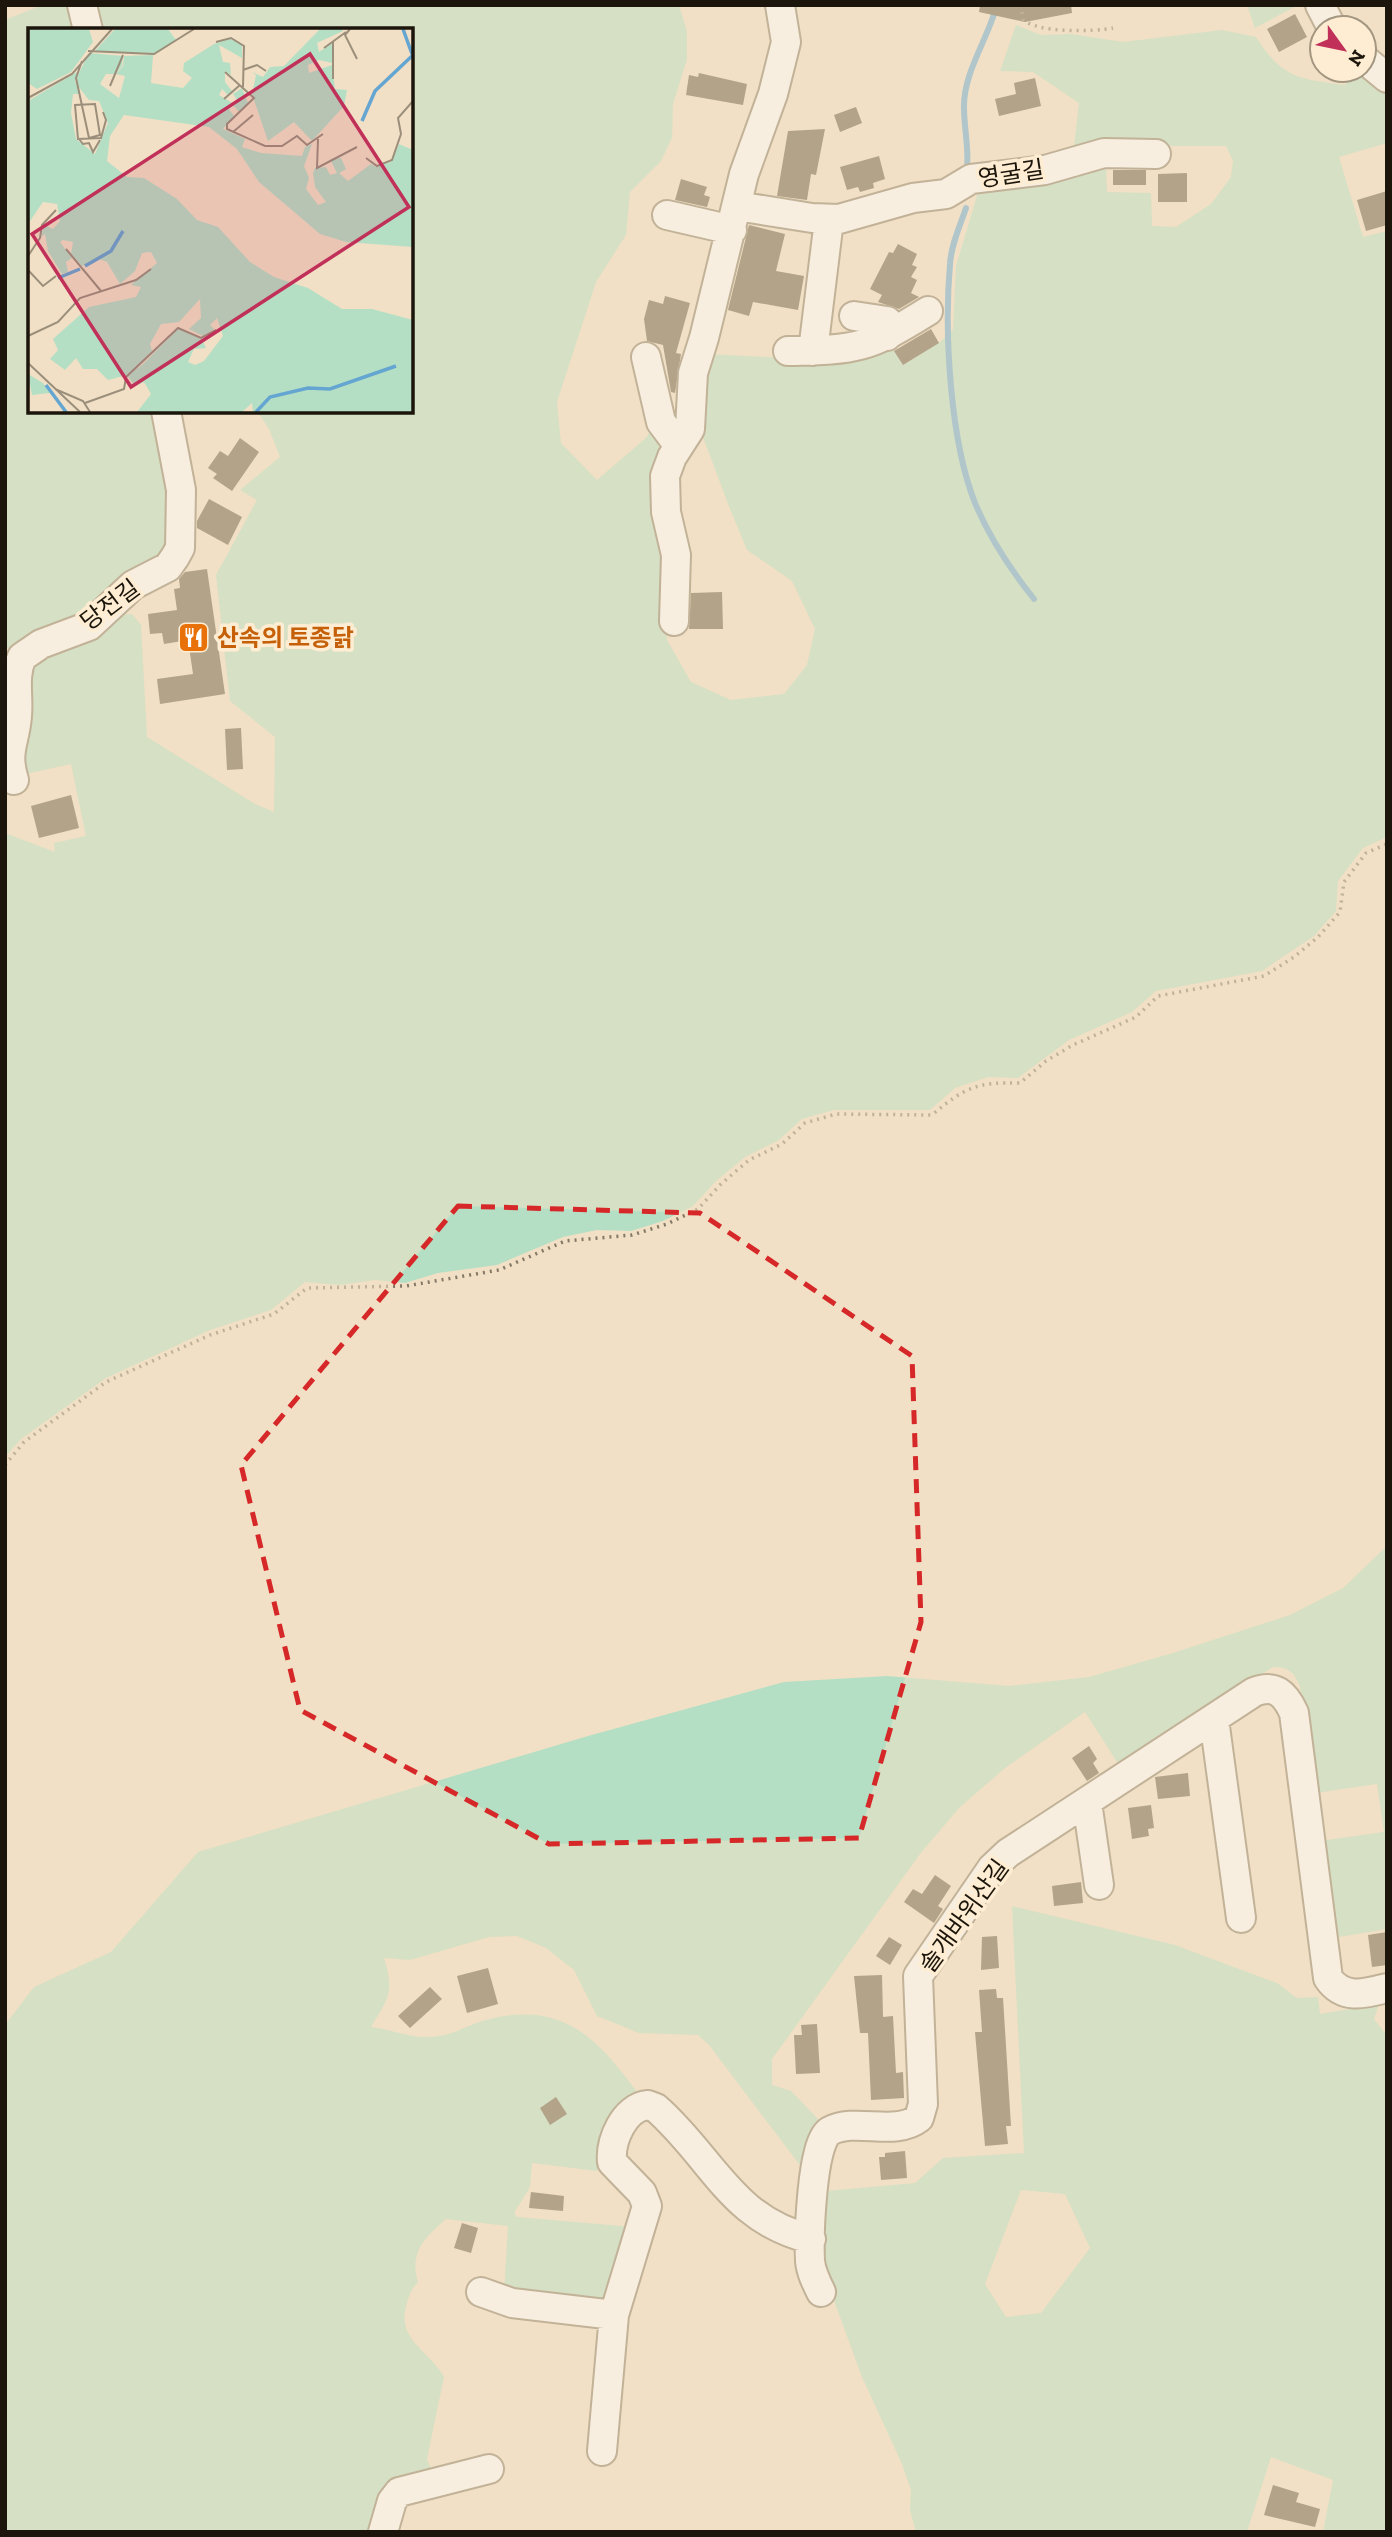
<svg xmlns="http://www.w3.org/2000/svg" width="1392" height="2537" font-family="'Zilla Slab','Noto Sans KR',serif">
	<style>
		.green { fill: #b5dfc4; fill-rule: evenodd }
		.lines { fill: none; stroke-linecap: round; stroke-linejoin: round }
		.stream { stroke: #64a6d1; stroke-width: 6 }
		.building { fill: #675942 }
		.minor-casing { stroke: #897a62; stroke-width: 32 }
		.path { stroke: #847966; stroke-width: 3.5; stroke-dasharray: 2 5; stroke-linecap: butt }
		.minor { stroke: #fff; stroke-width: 28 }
		.marked { fill: none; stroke: #d62828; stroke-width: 5; stroke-dasharray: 14 9; stroke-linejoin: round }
		.labels { text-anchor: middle; stroke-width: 7; stroke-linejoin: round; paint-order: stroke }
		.street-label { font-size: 24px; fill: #1b150b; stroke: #feedd2 }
		.food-label { font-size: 24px; font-weight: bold; fill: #c56008; stroke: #feedd2; text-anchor: start }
		.inset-river { fill: none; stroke: #64a6d1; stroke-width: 3.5 }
		.inset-road { fill: none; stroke: #9b8f7b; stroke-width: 2 }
		.view { fill: #c03058; fill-opacity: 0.15; stroke: #c03058; stroke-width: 3.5 }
		.inset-edge { fill: none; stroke: #1b150b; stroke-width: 3.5 }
	</style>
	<rect width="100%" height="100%" fill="#f1e0c5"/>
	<path class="green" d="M42 5H77L84 30H30V411H160L176 546 108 599 15 655 5 645V20Z
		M87 5H679L687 32V59L673 104 672 138 661 161 630 192 626 235 596 282 557 402 561 443 597 480 647 437 652 425 661 454 667 640 691 682 731 700 784 694 807 665 815 629 792 581 747 550 728 504 703 437 701 400 708 354 784 358 889 343 903 365 939 343 953 329 956 266 979 189 1106 167 1107 192 1151 193 1152 226 1176 227 1211 204 1231 177 1233 161 1226 146H1159L1073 155 1079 103 1033 72 1000 71 1016 25 1041 35 1071 34 1123 42 1222 30 1256 37C1282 78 1299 79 1345 85L1351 75 1349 70H1364L1387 88V143L1339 157 1363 237 1387 231V837L1363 848 1338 881 1336 911 1314 936 1262 971 1156 991 1132 1012 1069 1040 1018 1078 988 1077 955 1088 930 1110H834L802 1119 779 1140 745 1157 716 1181 693 1206 663 1221 631 1231 597 1230 563 1237 497 1265 438 1273 405 1283 375 1280 340 1285 305 1282 271 1310 210 1330 106 1378 21 1439 5 1457V833L55 852 54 843 86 836 71 764 21 775 26 675 35 656 119 615 132 614 141 625 147 737 255 804 274 812 275 737 230 701 216 575 257 500 240 490 280 457 269 429 257 411H411V30H92Z
		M1247 5H1298L1255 28Z
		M1387 1546V1929L1333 1938 1320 1841 1384 1832 1377 1784 1315 1793 1300 1686C1294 1672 1288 1667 1273 1667L1119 1765 1085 1712 1005 1768 959 1808 920 1854 772 2059V2085L791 2091 818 2119 809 2143 805 2172 709 2045 698 2035 639 2033 597 2016 574 1970 546 1948 517 1936 489 1937 410 1960 384 1958C395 1992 388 1999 371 2027 390 2029 409 2038 429 2037 450 2037 467 2025 486 2020 561 2000 596 2036 637 2092 614 2120 604 2135 597 2171L532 2163 530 2187 514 2213 517 2217 633 2227 603 2304 504 2293 508 2226 446 2219C425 2237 409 2253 418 2282 411 2289 408 2297 406 2307 397 2340 430 2351 444 2377L427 2459 432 2471 375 2532H5V2025L34 1987 111 1952 198 1852 588 1736 784 1682 887 1676 1009 1686 1089 1677 1173 1653 1290 1615 1343 1588Z
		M1012 1906 1175 1945 1277 1983 1297 1998 1318 1997 1320 2014 1379 2004 1374 2019 1387 2036V2532H1323L1333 2480 1271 2457 1247 2532H916L910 2510 911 2490 902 2464 862 2377 818 2257 826 2191 915 2183 943 2158 1024 2153ZM1021 2190 1065 2194 1090 2248 1041 2313 1006 2317 985 2284Z"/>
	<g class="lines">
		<path class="stream" d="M967 168C969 147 964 128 964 108 963 74 987 40 996 8
			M966 208C960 226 951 245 950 264 944 332 950 440 975 503 990 539 1010 569 1034 599"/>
	</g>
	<path class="building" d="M980 5H1071L1072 13 1025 22 979 12Z
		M1295 14 1307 37 1279 52 1267 29Z
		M699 73 747 84 743 105 686 95 689 75 698 77Z
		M1035 78 1041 106 999 116 995 99 1016 94 1014 83Z
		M856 107 862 123 840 132 834 115Z
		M825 129 816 175 811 174 807 200 777 196 788 131Z
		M879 156 885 179 873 183 874 188 860 192 858 187 847 190 840 167Z
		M1113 170H1146V185H1113Z
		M1187 173V202H1158V174Z
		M681 179 707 187 704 195 710 197 707 207 675 200Z
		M1387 191V225L1366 231 1357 200Z
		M749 225 785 234 776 271 804 276 798 310 753 302 749 316 728 310Z
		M898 244 917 254 912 265 917 267 911 277 917 280 911 293 919 297 899 309 878 302 882 295 870 289 889 252 893 253Z
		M665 296 690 303 676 353 681 354 675 393 671 392 663 345 647 341 644 319 649 300 663 304Z
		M931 329 939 343 903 365 894 351Z
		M240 438 259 452 232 491 213 478 217 474 208 468 220 451 228 456Z
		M209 499 242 517 228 545 197 528V521Z
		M207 569 225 694 160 704 157 679 193 674 188 640 164 644 162 633 150 634 148 614 177 610 174 589 180 588 179 579 185 572Z
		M722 592 723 629H689L691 593Z
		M241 728 243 769 227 770 225 729Z
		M71 795 79 828 39 838 31 806Z
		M1089 1746 1097 1759 1093 1763 1099 1773 1087 1781 1072 1758Z
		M1188 1773 1190 1796 1158 1799 1155 1777Z
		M1151 1805 1154 1828 1148 1829 1149 1836 1132 1839 1128 1808Z
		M935 1875 951 1886 938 1906 943 1909 934 1923 904 1902 913 1889 922 1894Z
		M1081 1882 1083 1903 1054 1906 1052 1886Z
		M1387 1932V1965L1372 1967 1368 1935Z
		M997 1936 999 1968 981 1970 982 1937Z
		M889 1937 902 1945 890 1965 876 1956Z
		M488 1968 498 2004 467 2013 457 1976Z
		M882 1975 883 2017 893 2016 896 2073 903 2072 904 2098 871 2100 868 2033H860L854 1976Z
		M430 1987 442 1999 410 2028 398 2016Z
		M996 1989 997 1998H1003L1011 2126H1006L1008 2144 985 2146 975 2032H982L979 1990Z
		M817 2024 820 2073 796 2074 794 2035H802L801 2025Z
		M556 2097 567 2114 550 2125 540 2108Z
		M905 2151 907 2178 881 2180 879 2157H885V2153Z
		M531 2192 564 2196 563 2211 529 2208Z
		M462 2223 478 2228 471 2253 454 2248Z
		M1273 2485 1299 2493 1296 2502 1320 2509 1315 2527 1264 2515Z"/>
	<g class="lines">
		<defs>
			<path id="minor" d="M82 5 88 30
				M1320 5 1332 28
				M1364 59 1387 78
				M737 206 812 218 839 219 913 198 946 194 971 179 1045 170 1104 153 1156 154
				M667 215 732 230
				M854 316 887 321 892 330 887 336
				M788 351C857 350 869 348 928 311
				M813 351 829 220
				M646 357 661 422 679 446
				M674 621 676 555 666 512 665 476 672 457 690 429 693 373 704 338 744 174 773 94 786 42 780 5
				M14 780C5 751 15 743 17 716 19 695 13 677 22 657L41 644 89 626 133 585 168 567 175 557 180 548 181 490 166 411
				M1214 1719 1241 1918
				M1087 1802 1099 1885
				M481 2292 512 2303 614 2315
				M821 2292C816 2282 811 2272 810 2261 809 2239 811 2141 830 2131 856 2117 895 2137 919 2118L923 2104 918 1976 992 1868 1008 1853 1254 1692C1275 1684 1285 1693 1294 1713L1328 1978C1343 2000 1364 1994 1387 1988
				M602 2451 614 2315 647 2206 642 2193 612 2162C610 2141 624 2107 648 2105L656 2108C713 2158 731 2220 811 2239
				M383 2532 392 2501 399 2492 489 2469"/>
		</defs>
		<use href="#minor" class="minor-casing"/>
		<path class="path" d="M1021 5 1023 19C1034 33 1095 32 1113 28
			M5 1465 24 1442 106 1382 210 1335 274 1314 307 1288 406 1286 499 1270 565 1241 632 1235 667 1224 698 1209 721 1184 749 1160 782 1144 805 1123 836 1114 932 1115C965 1087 977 1082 1020 1083L1046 1061 1073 1045 1136 1017 1158 996 1264 976 1294 957 1318 937 1340 912 1344 882 1366 853 1387 844"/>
		<use href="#minor" class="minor"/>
	</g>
	<path d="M0 0H1392V2537H0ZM458 1206 700 1213 912 1356 921 1622 859 1838 549 1844 300 1710 241 1465Z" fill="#f1e0c5" fill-opacity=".55" fill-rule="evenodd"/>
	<path class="marked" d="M458 1206 700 1213 912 1356 921 1622 859 1838 549 1844 300 1710 241 1465Z"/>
	<defs>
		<symbol id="restaurant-square" viewBox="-11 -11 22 22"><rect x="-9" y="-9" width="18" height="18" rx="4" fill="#e8710a" stroke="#feedd2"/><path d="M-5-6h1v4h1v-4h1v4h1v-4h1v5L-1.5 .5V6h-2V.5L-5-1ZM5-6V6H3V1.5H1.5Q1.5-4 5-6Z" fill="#fff"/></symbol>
	</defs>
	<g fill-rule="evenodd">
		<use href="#restaurant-square" x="176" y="620" width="35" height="35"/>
	</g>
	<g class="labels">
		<g class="street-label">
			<text transform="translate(1011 174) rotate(-9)" y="8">영굴길</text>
			<text transform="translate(110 605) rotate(-37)" y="8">당전길</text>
			<text transform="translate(964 1916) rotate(-54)" y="8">솔개바위산길</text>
		</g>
		<g class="food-label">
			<text x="217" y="646">산속의 토종닭</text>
		</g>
	</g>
	<g transform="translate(28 28)">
		<rect width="385" height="385" fill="#f1e0c5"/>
		<path d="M0 1H61L65 14 43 44 9 61 0 55ZM87 1H140L148 12 128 25 66 24ZM292 1H314L315 3 289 15 291 24 305 15 304 35 291 32 280 37 281 45 304 37 307 61 319 62 316 78 284 113 266 94 240 113 224 66 228 47 224 44 235 49 242 39 256 38ZM202 11 214 16V30L191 17 195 34 202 35 203 47 197 43V54L204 63 200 67 194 61 191 67 206 76 210 73 205 66 214 60 220 75 211 84 205 77 201 81 206 88 195 101 217 111 214 119 233 125 274 128 277 119 284 116 276 138 281 150 278 161 290 177 298 174 287 159 285 145 287 140 298 139 302 147 309 145 302 131 313 130 318 141 311 145 320 153 343 136 348 139 363 134 371 116 385 122V219L318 214 292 206 231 154 209 121 181 99 96 87 82 108 79 133 99 149 116 150 149 171 169 192 190 199 222 234 246 249 280 260 314 281H344L385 292V384H225L224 375 214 384H109L123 366 116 354 107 358 99 347 80 352 69 341H55L48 330 37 342 22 331 30 322 25 311 61 279 108 269 113 259 103 257 129 235 123 224 114 225 107 243 92 256 79 234 71 231 54 238 43 226 45 214 35 212 32 214 44 230 38 234 40 244 34 246 20 223 17 206 13 209 16 197 25 201 32 193 29 176 15 174 0 196V73L49 44 47 53 52 66H45L43 85 48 111 67 126 80 95 71 73 61 72 50 58 49 49 61 25 95 28 94 38 87 46H78L72 56 91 70 97 48 88 46 95 38 96 28 125 27 123 55 155 60 164 50 155 43 156 35 186 16ZM172 271 173 290 161 301 175 308 186 301 182 297 189 290 195 308 176 333 167 337 160 334 166 321 178 320 174 311 150 301 114 337 100 347 124 323 122 316 133 296 151 294ZM0 346 15 355 22 365 4 367Z" fill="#b5dfc4" fill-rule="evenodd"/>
		<path class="inset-river" d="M375 1 384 26M334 93 347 63 385 27M57 238 83 223 95 203M30 250 52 241M18 357 38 384M228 384 242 369 280 360 302 361 368 338"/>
		<path class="inset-road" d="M322 1 317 7 329 31M188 14 203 10 216 18 215 59M296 20 318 4M60 23 126 26 166 1M54 33 48 50 61 110M215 42 229 37 238 43M197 44 226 70 199 96V101L237 118H254L269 108 279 117 295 106M305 51V14M82 58 95 27M0 70 44 46 84 1M196 71 212 57M205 104 225 87M61 110 72 107 67 76 47 77 50 111 73 110 78 92 75 84M51 111 55 116 61 115 65 124 72 112M290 111 289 140 329 119M338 130 349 138 364 132 373 106 370 90 385 73M38 221 73 263M0 228 12 210 14 197 28 182M0 242 15 258 28 248M0 308 30 294 52 270 108 252 123 241M0 335 52 384M27 361 55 373 62 384M57 375 96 361 98 349 150 300 173 310 188 302"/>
		<path class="view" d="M282 26 381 179 103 359 4 206Z"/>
		<rect width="385" height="385" class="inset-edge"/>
	</g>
	<rect width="1392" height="2537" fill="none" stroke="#1b150b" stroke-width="14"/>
	<g transform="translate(1343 49) rotate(123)"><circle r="33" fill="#feedd2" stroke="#a39782" stroke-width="2"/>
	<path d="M0-5L12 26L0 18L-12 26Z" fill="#c03058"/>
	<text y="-10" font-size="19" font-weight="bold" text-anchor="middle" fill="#1b150b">N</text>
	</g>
</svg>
